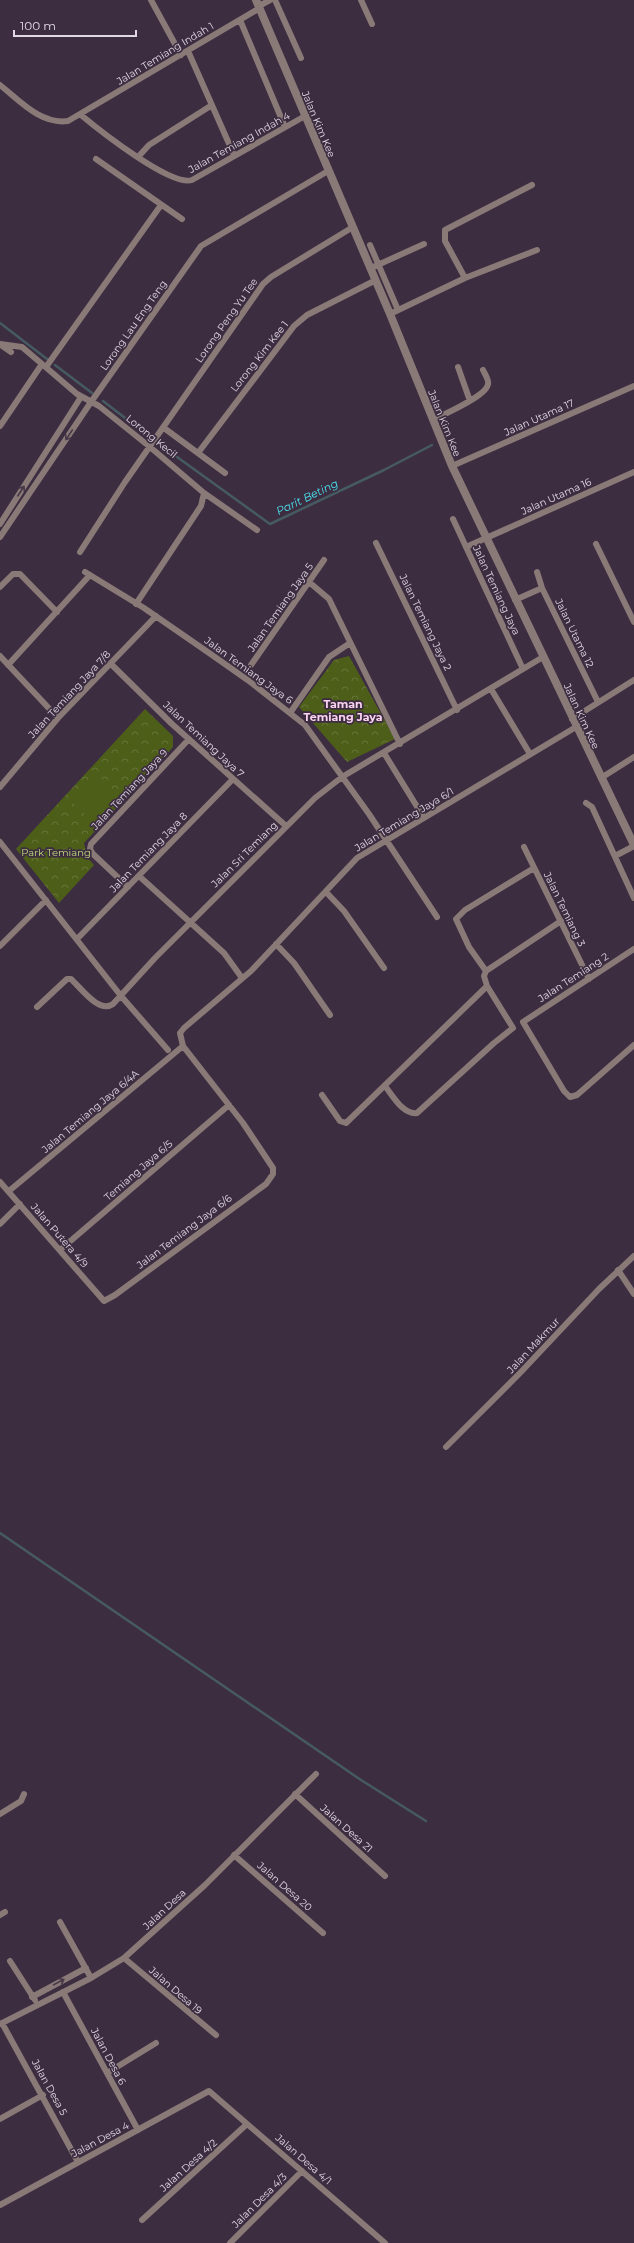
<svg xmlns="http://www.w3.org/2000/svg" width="634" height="2243" font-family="Montserrat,sans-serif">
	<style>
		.park { fill: url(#park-crowns) }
		.garden { fill: #4d5e18 }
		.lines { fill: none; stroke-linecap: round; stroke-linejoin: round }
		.stream { stroke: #465b61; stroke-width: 2.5 }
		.minor { stroke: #897a77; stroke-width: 6 }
		.tertiary { stroke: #897a77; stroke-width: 8 }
		.oneway { stroke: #483949 }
		.labels { text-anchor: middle; stroke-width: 3.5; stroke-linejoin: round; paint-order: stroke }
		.street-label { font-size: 10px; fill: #e2d8e5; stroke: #3d2d41 }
		.park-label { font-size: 10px; fill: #c1dc7b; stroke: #3d2d41 }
		.water-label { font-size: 11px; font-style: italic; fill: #4ae4f0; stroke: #3d2d41 }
		.neighbourhood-label { font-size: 11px; font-weight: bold; fill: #fcd3f0; stroke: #3d2d41 }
	</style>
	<defs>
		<pattern id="park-crowns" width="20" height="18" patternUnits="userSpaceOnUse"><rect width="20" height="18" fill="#4d5e18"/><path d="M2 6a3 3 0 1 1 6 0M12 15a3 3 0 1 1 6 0" fill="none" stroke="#667439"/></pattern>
	</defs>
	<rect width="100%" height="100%" fill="#3d2d41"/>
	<path class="park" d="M349 656 395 739 347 762 299 707 334 660Z
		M145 709 173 736V747L84 843 87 857 94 865 59 903 16 849Z"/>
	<path class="garden" d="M97 774 116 793 91 820 71 801Z"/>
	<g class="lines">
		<path class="stream" d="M0 323 47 359
			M55 365 92 393
			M103 401 150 437
			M159 444 270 524 384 470 432 445
			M0 1533 361 1780 426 1821"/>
		<path class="minor" d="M151 0 181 55
			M275 0 301 58
			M361 0 372 24
			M259 6 270 0
			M240 20 285 127
			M188 51 234 155
			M0 85C20 101 41 125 68 121L260 8
			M81 115C99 130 171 187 192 180L305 116
			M138 157 149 145 212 105
			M96 159 182 219
			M370 245 398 310
			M371 268 424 244
			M465 278 445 241V230L532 185
			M390 314 465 278 537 250
			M0 344 22 347 42 364
			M1 345 11 352
			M46 367 161 205
			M458 367 470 401
			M433 420C444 414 487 396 488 384 489 380 485 374 483 370
			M0 426 42 364 77 394 99 406 150 447 204 493 201 506 136 604
			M164 428 225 473
			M198 453 294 326 307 315 376 280
			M452 466 634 386
			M204 493 257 530
			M453 519 523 669
			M0 524 81 397
			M0 537 91 402 201 246 328 171
			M376 543 457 710
			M596 544 634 622
			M466 547 634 472
			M80 552 125 482 263 284 271 277 353 227
			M85 572 144 608 212 655 249 681 305 725 369 814 437 917
			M537 572 542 588 598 702
			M309 582 329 599 400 744
			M0 587 13 574H20L57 612
			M515 600 542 588
			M0 656 58 718
			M111 664 172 724 286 826
			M8 665 90 575
			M251 665 324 560
			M491 689 530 754
			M290 713 329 657 350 643
			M572 719 634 680
			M384 753 424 818
			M601 778 634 757
			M0 787 58 718 156 616
			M586 803 592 807 634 898
			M0 842 121 996 168 1050
			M524 847 589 979
			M615 856 634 846
			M139 876 224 953 242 978
			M128 887 93 854 90 849 91 844 189 739
			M326 892 344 911 384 968
			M77 939 233 779
			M276 944 294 963 330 1015
			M0 946 46 900
			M634 949 523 1022 564 1091 570 1097 577 1095 634 1045
			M486 971 469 947 456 919 465 910 534 868
			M486 971 561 921
			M37 1007 67 979H71C81 988 99 1014 113 1004L155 958 315 798 342 777 543 657
			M385 1086C393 1096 403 1115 417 1113L494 1043 513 1028 487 986
			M322 1095 340 1121 346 1123 483 990 487 986 484 976 486 971
			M0 1182 104 1301 115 1295 266 1184 273 1174V1168L243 1123 183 1046 180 1033 184 1028 251 971 357 858 576 727
			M9 1191 183 1046
			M0 1224 20 1204
			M60 1250 229 1105
			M618 1270 634 1294
			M446 1447 520 1373 599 1289 634 1256
			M295 1794 385 1876
			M0 1814 21 1801 24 1794
			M234 1855 323 1933
			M0 1915 5 1912
			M60 1922 91 1978
			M124 1958 216 2035
			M10 1961 35 2000
			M63 1992 138 2130
			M32 1997 86 1968
			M2 2023 78 2162
			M0 2024 91 1978 124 1958 205 1885 316 1774
			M107 2073 156 2043
			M0 2119 43 2095
			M0 2205 209 2091 385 2243
			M142 2220 247 2124
			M230 2243 302 2171"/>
		<path class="tertiary" d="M256 0 390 314 452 466 634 845"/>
	</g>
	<defs><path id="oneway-shaft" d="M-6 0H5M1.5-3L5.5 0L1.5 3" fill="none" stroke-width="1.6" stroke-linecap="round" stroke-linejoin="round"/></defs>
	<g class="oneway">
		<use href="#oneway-shaft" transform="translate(69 435) rotate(124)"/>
		<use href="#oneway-shaft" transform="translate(21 491) rotate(-57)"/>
		<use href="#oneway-shaft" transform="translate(59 1982) rotate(-28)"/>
	</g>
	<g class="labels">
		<g class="street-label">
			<text transform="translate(165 53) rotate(-31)" y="4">Jalan Temiang Indah 1</text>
			<text transform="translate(319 124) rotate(67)" y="4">Jalan Kim Kee</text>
			<text transform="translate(239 142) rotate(-29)" y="4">Jalan Temiang Indah 4</text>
			<text transform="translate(226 320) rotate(-55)" y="4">Lorong Peng Yu Tee</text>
			<text transform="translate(133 325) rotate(-55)" y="4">Lorong Lau Eng Teng</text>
			<text transform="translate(259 356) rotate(-52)" y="4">Lorong Kim Kee 1</text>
			<text transform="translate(539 417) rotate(-24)" y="4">Jalan Utama 17</text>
			<text transform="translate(445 423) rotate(68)" y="4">Jalan Kim Kee</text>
			<text transform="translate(152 436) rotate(39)" y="4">Lorong Kecil</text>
			<text transform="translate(556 496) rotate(-24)" y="4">Jalan Utama 16</text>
			<text transform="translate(497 590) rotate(65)" y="4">Jalan Temiang Jaya</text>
			<text transform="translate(280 607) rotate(-55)" y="4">Jalan Temiang Jaya 5</text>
			<text transform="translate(426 622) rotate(64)" y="4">Jalan Temiang Jaya 2</text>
			<text transform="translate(575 633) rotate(64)" y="4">Jalan Utama 12</text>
			<text transform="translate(249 670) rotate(36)" y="4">Jalan Temiang Jaya 6</text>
			<text transform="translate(69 694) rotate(-47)" y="4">Jalan Temiang Jaya 7/8</text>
			<text transform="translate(582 716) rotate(65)" y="4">Jalan Kim Kee</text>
			<text transform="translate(204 739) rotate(43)" y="4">Jalan Temiang Jaya 7</text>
			<text transform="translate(129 789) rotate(-47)" y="4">Jalan Temiang Jaya 9</text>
			<text transform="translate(404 819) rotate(-31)" y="4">Jalan Temiang Jaya 6/1</text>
			<text transform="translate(148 852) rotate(-46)" y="4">Jalan Temiang Jaya 8</text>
			<text transform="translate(244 854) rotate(-45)" y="4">Jalan Sri Temiang</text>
			<text transform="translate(565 909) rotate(64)" y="4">Jalan Temiang 3</text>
			<text transform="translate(573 977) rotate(-33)" y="4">Jalan Temiang 2</text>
			<text transform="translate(90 1111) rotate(-40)" y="4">Jalan Temiang Jaya 6/4A</text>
			<text transform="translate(138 1170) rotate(-41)" y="4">Temiang Jaya 6/5</text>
			<text transform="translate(184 1231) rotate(-37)" y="4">Jalan Temiang Jaya 6/6</text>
			<text transform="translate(60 1235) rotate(49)" y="4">Jalan Putera 4/9</text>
			<text transform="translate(533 1345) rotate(-47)" y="4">Jalan Makmur</text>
			<text transform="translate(347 1828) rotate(42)" y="4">Jalan Desa 21</text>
			<text transform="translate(285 1886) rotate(41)" y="4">Jalan Desa 20</text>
			<text transform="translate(164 1909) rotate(-43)" y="4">Jalan Desa</text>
			<text transform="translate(176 1990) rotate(41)" y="4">Jalan Desa 19</text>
			<text transform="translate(109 2056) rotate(62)" y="4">Jalan Desa 6</text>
			<text transform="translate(50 2087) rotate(61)" y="4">Jalan Desa 5</text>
			<text transform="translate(100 2139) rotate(-28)" y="4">Jalan Desa 4</text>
			<text transform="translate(304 2159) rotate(41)" y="4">Jalan Desa 4/1</text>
			<text transform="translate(188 2165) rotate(-42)" y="4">Jalan Desa 4/2</text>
			<text transform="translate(259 2200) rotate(-45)" y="4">Jalan Desa 4/3</text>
		</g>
		<g class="park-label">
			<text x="56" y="856">Park Temiang</text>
		</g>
		<g class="water-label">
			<text transform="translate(307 497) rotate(-26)" y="4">Parit Beting</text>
		</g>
		<g class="neighbourhood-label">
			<text x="343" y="708">Taman<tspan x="343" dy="13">Temiang Jaya</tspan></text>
		</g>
	</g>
	<path d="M14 30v6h122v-6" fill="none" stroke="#e2d8e5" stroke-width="2"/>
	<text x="20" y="30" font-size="12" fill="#e2d8e5" stroke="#3d2d41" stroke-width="3" paint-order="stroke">100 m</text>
</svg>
